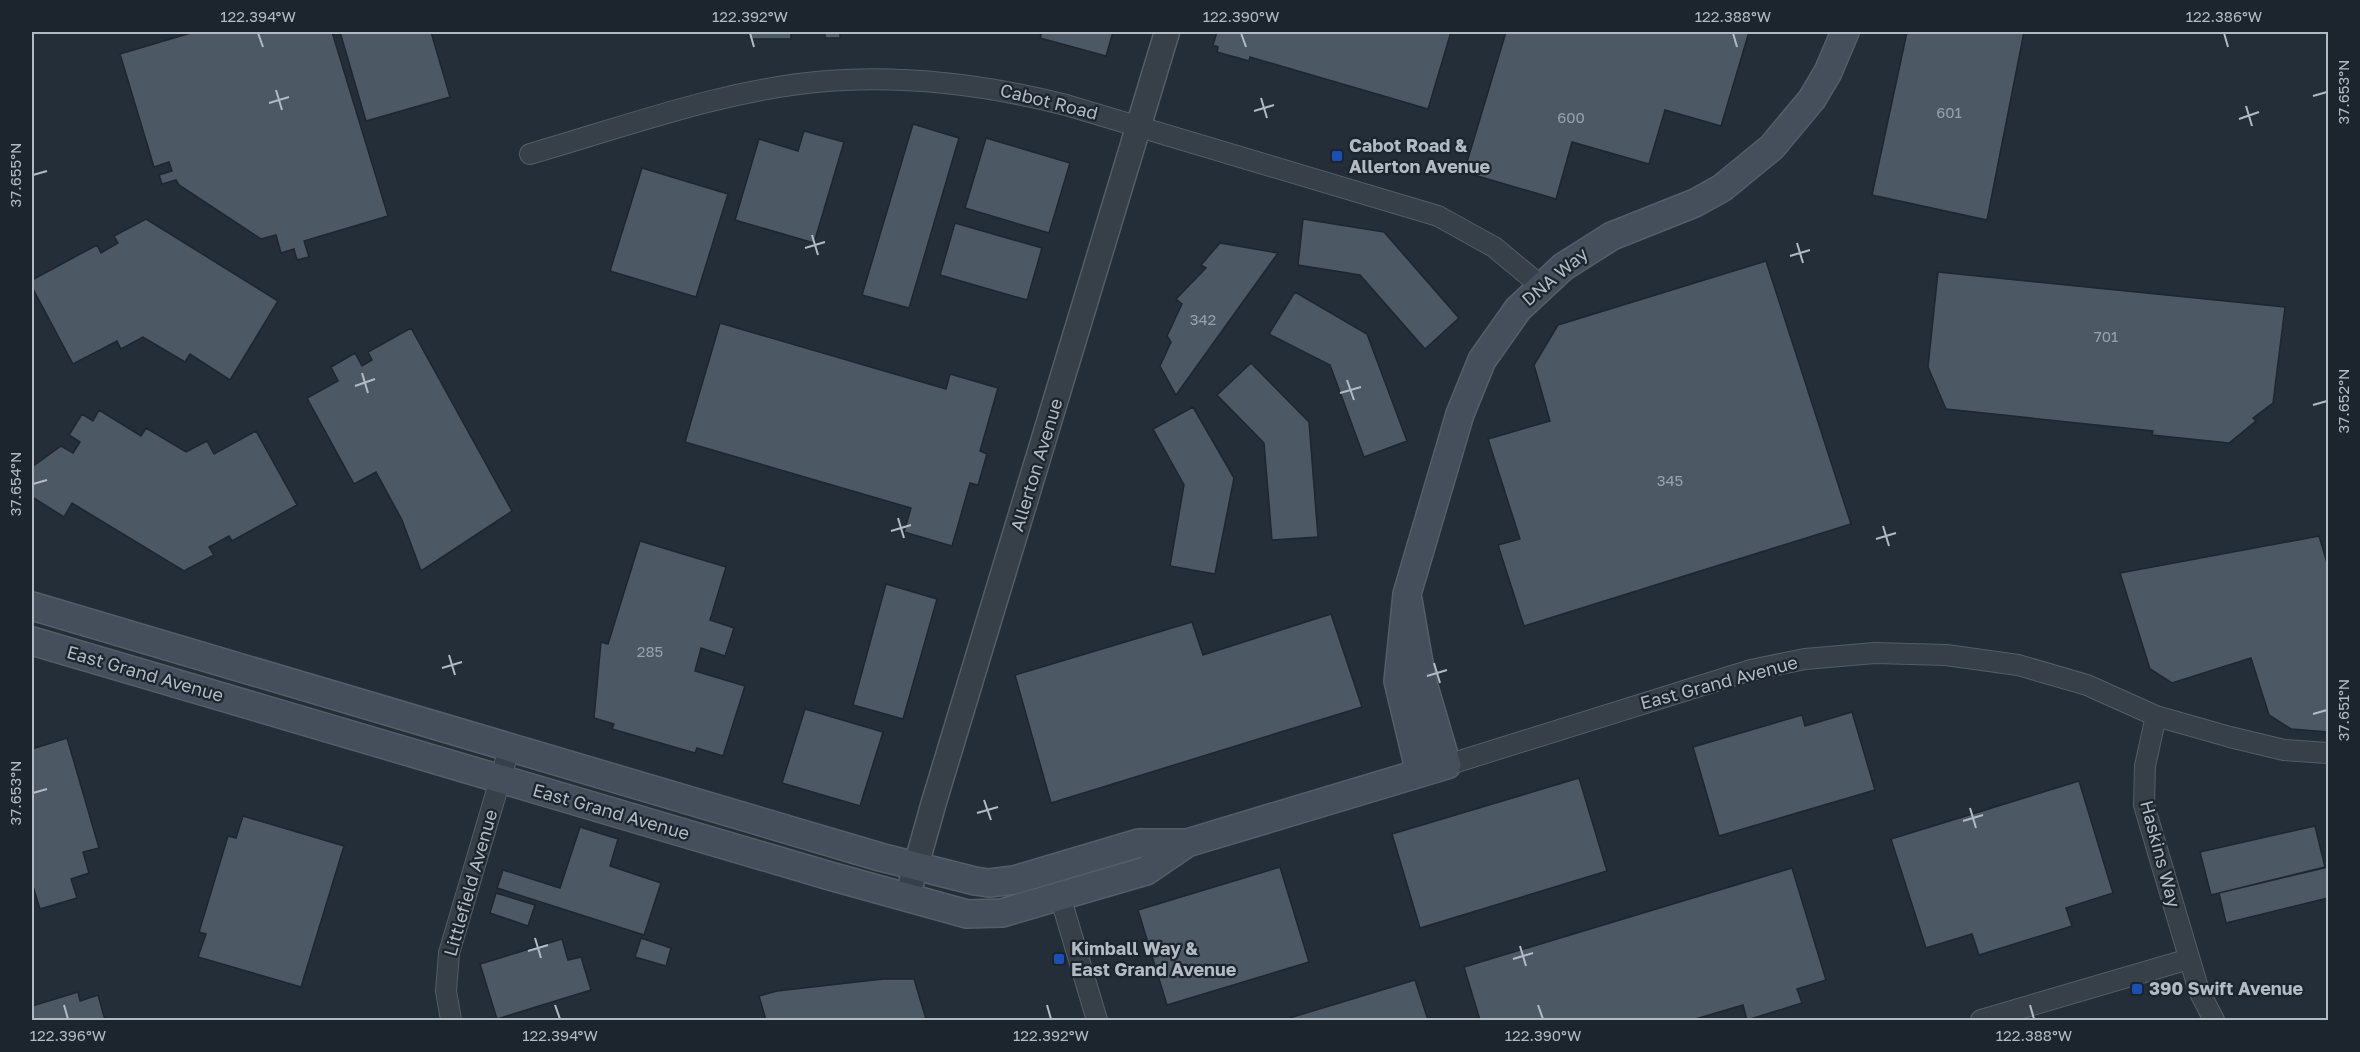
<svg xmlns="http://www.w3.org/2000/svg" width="2360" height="1052" font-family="'Golos Text',sans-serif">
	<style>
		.building { fill: #4c5863; stroke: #1e262f; stroke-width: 1.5 }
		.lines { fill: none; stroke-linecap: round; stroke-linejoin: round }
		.minor-casing { stroke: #555d66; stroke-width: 22 }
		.tertiary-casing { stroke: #555d66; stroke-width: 27 }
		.secondary-casing { stroke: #555d66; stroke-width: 30 }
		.minor { stroke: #373f48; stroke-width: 20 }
		.tertiary { stroke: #373f48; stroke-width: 24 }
		.secondary { stroke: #454f5b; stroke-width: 27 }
		.ticks { fill: none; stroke: #b2bac4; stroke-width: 2 }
		.transit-dot { fill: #1a4fb4; stroke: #1c242d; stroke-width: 2 }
		.labels { text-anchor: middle; stroke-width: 4.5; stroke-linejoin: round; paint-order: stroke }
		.number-label { font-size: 15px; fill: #98a2ac }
		.street-label { font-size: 18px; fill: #b2bac4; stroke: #1c242d }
		.poi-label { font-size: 18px; font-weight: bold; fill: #b2bac4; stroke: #1c242d; text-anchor: start }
		.neatline { fill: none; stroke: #b2bac4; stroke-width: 2 }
		.ticks-label { font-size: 15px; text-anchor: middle; fill: #b2bac4 }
	</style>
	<rect width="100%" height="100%" fill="#242e38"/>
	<path class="building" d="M194 32H332L388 216 304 241 309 257 297 260 294 249 281 253 276 235 261 239 179 185 176 180 162 184 159 175 172 171 169 162 154 167 120 54Z
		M340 32H431L450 97 366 121Z
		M749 32H791V39H749Z
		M825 32H840V38H825Z
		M1042 32H1113L1106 56 1040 38Z
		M1217 32H1451L1428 109 1250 57 1249 61 1217 52 1218 47 1213 45Z
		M1506 32H1749L1721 126 1665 110 1649 164 1572 142 1556 199 1464 172Z
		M1907 32H2024L1987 220 1872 195Z
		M913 124 959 138 909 308 862 295Z
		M804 131 844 142 814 243 735 220 759 139 798 151Z
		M986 138 1070 163 1049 233 965 208Z
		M642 168 728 194 696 297 610 271Z
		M146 219 278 301 230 380 190 354 185 362 143 337 121 349 117 341 73 364 32 287V280L97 245 101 253 118 243 114 236Z
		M1303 219 1384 232 1459 318 1425 349 1360 275 1298 265Z
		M955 223 1042 248 1027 300 940 275Z
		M1220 243 1278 253 1176 395 1160 366 1171 342 1167 336 1182 304 1176 299 1206 268 1201 265Z
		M1766 261 1851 524 1524 626 1498 545 1520 539 1488 439 1550 421 1534 365 1558 325Z
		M1938 272 2285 307 2273 403 2253 418 2256 421 2229 443 2152 435 2153 431 1946 409 1928 367Z
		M1295 292 1367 334 1407 441 1364 457 1330 365 1269 334Z
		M720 323 946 389 950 374 998 388 980 451 987 454 978 485 970 483 952 546 904 532 911 508 685 442Z
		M411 328 512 511 421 571 402 520 376 472 354 484 307 398 338 381 331 367 355 353 362 366 372 360 368 352Z
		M1251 363 1309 422 1318 537 1272 540 1264 443 1217 395Z
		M1193 407 1234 478 1215 574 1170 566 1184 485 1153 429Z
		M99 410 141 436 146 428 186 452 207 441 214 454 256 431 297 505 232 541 229 536 209 547 214 555 184 571 72 503 64 517 32 497V467L61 446 73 453 80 442 69 435 82 414 93 421Z
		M2319 536 2328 566V732L2291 729 2269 715 2251 658 2172 683 2150 669 2120 573Z
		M640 541 726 567 710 620 734 628 725 656 701 648 695 671 745 686 723 756 697 748 695 753 612 729 614 724 594 718 601 642 608 644Z
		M886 584 937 599 903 719 853 705Z
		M1331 614 1362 707 1051 803 1015 675 1192 622 1203 655Z
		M805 709 883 732 860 806 782 783Z
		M1852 712 1875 790 1719 836 1693 747 1802 715 1805 726Z
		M67 738 99 848 83 852 89 873 71 879 77 898 40 909 32 883V749Z
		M1579 778 1607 871 1420 928 1392 834Z
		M2079 781 2113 893 2066 908 2072 926 1979 955 1972 934 1926 948 1891 839Z
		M243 816 344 846 301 987 198 957 206 934 199 932 228 836 236 838Z
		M2315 826 2325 867 2211 895 2200 852Z
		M580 827 618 839 610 866 661 883 644 935 497 888 503 870 560 888Z
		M1280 867 1309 962 1167 1005 1138 910Z
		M2328 867V898L2226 923 2219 893Z
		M1792 868 1826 980 1797 989 1802 1003 1747 1020 1743 1005 1692 1020H1480L1464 967Z
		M496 893 535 905 528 926 490 913Z
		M641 938 671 948 666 966 635 957Z
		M562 939 568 960 581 957 591 990 497 1019 480 964Z
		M883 979H914L926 1019 766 1020 759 996 777 991Z
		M1415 980 1428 1020H1283Z
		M78 992 80 1001 98 995 105 1020H32V1006Z"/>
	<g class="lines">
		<defs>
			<path id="minor" d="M530 154C627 126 726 89 827 81 908 75 987 85 1066 105L1438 216 1494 247 1541 286
				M2156 716 2145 766 2144 805 2199 991 2214 1020
				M1447 765 1751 670 1805 659 1875 653 1946 655 2018 665 2087 685 2156 716 2230 737 2284 750 2328 753
				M1060 896 1097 1020
				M451 1020 446 991 449 953 510 746
				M1981 1020 2189 959"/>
			<path id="tertiary" d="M907 898 934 802 1167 32"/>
			<path id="secondary" d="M32 606 880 857 975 881 989 883 1014 880 1139 843H1187
				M32 641 830 876 967 914 1002 913 1146 871 1187 843 1447 765 1422 680 1407 594
				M1420 773 1398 681 1407 594 1460 414 1482 360 1518 309 1563 267 1612 236 1695 203 1722 188 1772 147 1812 99 1828 72 1845 32"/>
		</defs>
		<use href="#minor" class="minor-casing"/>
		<use href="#tertiary" class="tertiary-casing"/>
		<use href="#secondary" class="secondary-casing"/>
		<use href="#minor" class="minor"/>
		<use href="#tertiary" class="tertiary"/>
		<use href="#secondary" class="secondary"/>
	</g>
	<path class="ticks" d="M258 33 263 47M750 33 754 47M1241 33 1246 47M1733 33 1737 47M2224 33 2228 47M276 90 282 110M2313 96 2327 92M1261 98 1267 118M269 103 289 97M2246 106 2252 126M1254 111 1274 105M2239 119 2259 112M33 175 47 171M812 235 818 255M1797 243 1803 263M805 248 825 242M1790 256 1810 250M362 373 368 393M1347 380 1354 400M355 386 375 379M1340 393 1361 387M2313 405 2327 401M33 484 47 480M898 518 904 538M1883 526 1889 546M891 531 911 525M1876 539 1896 533M449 655 455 675M1434 663 1440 683M442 668 462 662M1427 676 1447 670M2313 714 2327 710M33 793 47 789M984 800 991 820M1970 808 1976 828M977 813 998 807M1963 821 1983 815M535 938 541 958M1520 946 1526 966M528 951 548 945M1513 959 1533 953M64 1005 68 1019M555 1005 560 1019M1047 1005 1051 1019M1538 1005 1543 1019M2030 1005 2034 1019"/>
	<g class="transit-dot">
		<rect x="1331" y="150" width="12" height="12" rx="3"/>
		<rect x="1053" y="953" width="12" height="12" rx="3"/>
		<rect x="2131" y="983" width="12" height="12" rx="3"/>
	</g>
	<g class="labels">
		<g class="number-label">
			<text x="1949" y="118">601</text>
			<text x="1571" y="123">600</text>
			<text x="1203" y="325">342</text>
			<text x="2106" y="342">701</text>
			<text x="1670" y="486">345</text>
			<text x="650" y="657">285</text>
		</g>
		<g class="street-label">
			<text transform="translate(1049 102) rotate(14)" y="6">Cabot Road</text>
			<text transform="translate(1555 277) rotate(-40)" y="6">DNA Way</text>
			<text transform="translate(1037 465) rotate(-73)" y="6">Allerton Avenue</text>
			<text transform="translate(145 674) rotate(16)" y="6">East Grand Avenue</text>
			<text transform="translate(1719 683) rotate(-15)" y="6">East Grand Avenue</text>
			<text transform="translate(611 812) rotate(16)" y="6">East Grand Avenue</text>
			<text transform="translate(2160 854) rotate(75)" y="6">Haskins Way</text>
			<text transform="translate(471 883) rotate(-74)" y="6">Littlefield Avenue</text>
		</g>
		<g class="poi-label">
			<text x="1349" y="152">Cabot Road &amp;<tspan x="1349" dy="21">Allerton Avenue</tspan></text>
			<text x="1071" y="955">Kimball Way &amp;<tspan x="1071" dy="21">East Grand Avenue</tspan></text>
			<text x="2149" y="995">390 Swift Avenue</text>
		</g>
	</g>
	<rect width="2360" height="1052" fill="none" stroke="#1c242d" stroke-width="66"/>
	<rect x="33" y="33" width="2294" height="986" class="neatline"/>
	<g class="ticks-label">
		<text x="258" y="22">122.394°W</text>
		<text x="750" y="22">122.392°W</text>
		<text x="1241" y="22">122.390°W</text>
		<text x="1733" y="22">122.388°W</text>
		<text x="2224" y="22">122.386°W</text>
		<text transform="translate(2344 92) rotate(-90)" y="5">37.653°N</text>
		<text transform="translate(16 175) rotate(-90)" y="5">37.655°N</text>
		<text transform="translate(2344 401) rotate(-90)" y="5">37.652°N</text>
		<text transform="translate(16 484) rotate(-90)" y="5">37.654°N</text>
		<text transform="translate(2344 710) rotate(-90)" y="5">37.651°N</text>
		<text transform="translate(16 793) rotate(-90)" y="5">37.653°N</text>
		<text x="68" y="1041">122.396°W</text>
		<text x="560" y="1041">122.394°W</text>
		<text x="1051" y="1041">122.392°W</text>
		<text x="1543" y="1041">122.390°W</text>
		<text x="2034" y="1041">122.388°W</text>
	</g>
</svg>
